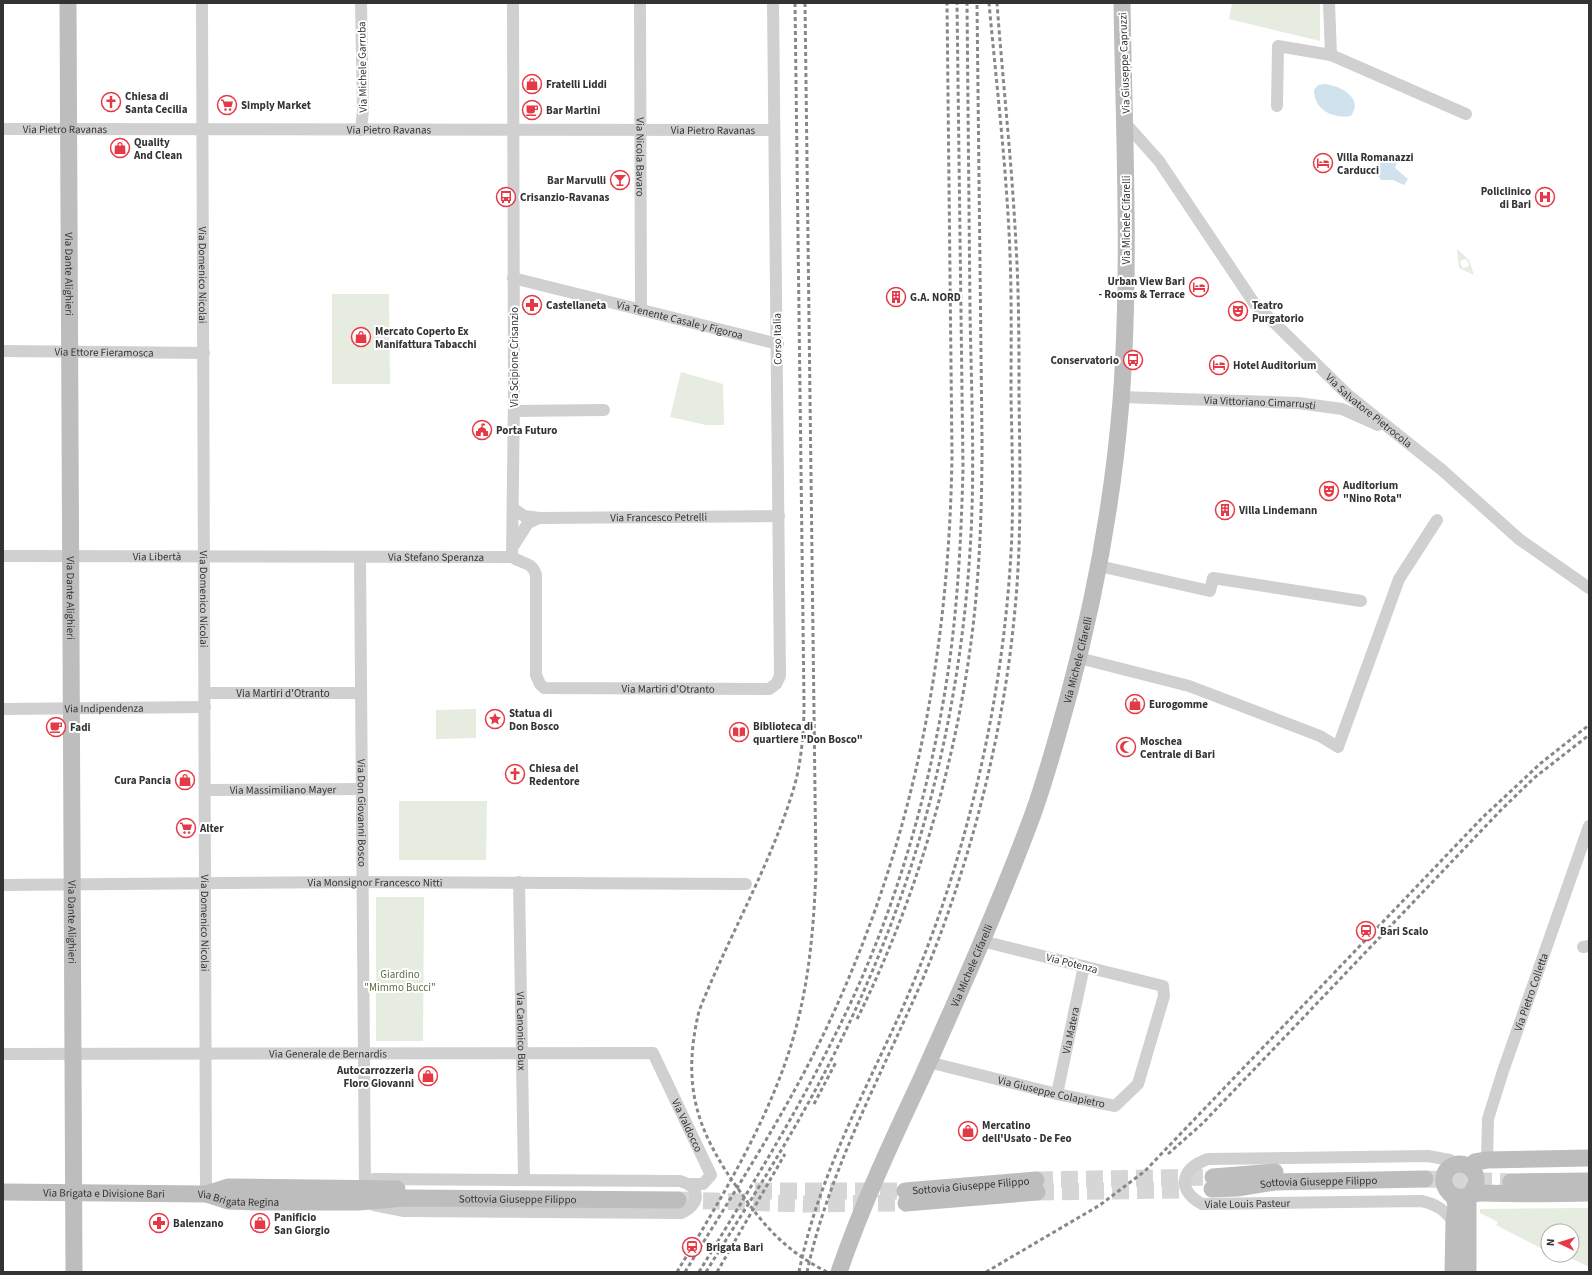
<svg xmlns="http://www.w3.org/2000/svg" width="1592" height="1275" font-family="'Source Sans 3',sans-serif">
	<style>
		.green { fill: #e6ecdf; fill-rule: evenodd }
		.water { fill: #cfe2ee }
		.lines { fill: none; stroke-linecap: round; stroke-linejoin: round }
		.secondary-tunnel { stroke: #d6d6d6; stroke-width: 17; stroke-dasharray: 17 8; stroke-linecap: butt }
		.street { stroke: #d0d0d0; stroke-width: 12 }
		.secondary { stroke: #bdbdbd; stroke-width: 17 }
		.rail { stroke: #888; stroke-width: 3; stroke-dasharray: 4 3; stroke-linecap: butt }
		.labels { text-anchor: middle; stroke-width: 4; stroke-linejoin: round; paint-order: stroke }
		.street-label { font-size: 11px; fill: #333; stroke: #fff }
		.poi-label { font-size: 11px; font-weight: bold; fill: #333; stroke: #fff; text-anchor: start }
		.park-label { font-size: 11px; fill: #56703f; stroke: #fff }
	</style>
	<rect width="100%" height="100%" fill="#fff"/>
	<path class="green" d="M1232 3H1320V41L1229 19Z
		M1457 249 1469 260 1474 275 1459 268ZM1466 259 1469 264 1468 267 1463 268 1460 263 1462 260Z
		M332 294H389L390 384H332Z
		M681 372 723 384 724 425H706L670 417Z
		M476 709V738L436 739V710Z
		M399 801H487L486 860H399Z
		M376 897H424L423 1041H376Z
		M1589 1208V1267L1565 1255H1572V1231H1548V1252L1496 1225 1498 1222 1480 1213V1209Z"/>
	<path class="water" d="M1325 84C1341 86 1364 98 1351 116 1333 119 1314 110 1314 90L1318 85Z
		M1392 155H1395L1398 159 1395 168 1408 179 1404 185 1393 180H1381L1376 173 1380 164Z"/>
	<g class="lines">
		<path class="secondary-tunnel" d="M1425 1179 1511 1182
			M1036 1180 1213 1177
			M755 1191H905
			M1037 1192 1181 1190
			M678 1200 805 1204 906 1203"/>
		<g class="street">
			<path id="s1" d="M202 3 206 1194"/>
			<path id="s2" d="M640 3 641 310"/>
			<path d="M1329 3 1331 55"/>
			<path d="M1277 106 1278 46 1331 55 1466 114"/>
			<path id="s3" d="M1126 124 1159 161 1254 303 1348 395 1442 470 1519 539 1589 588"/>
			<path id="s4" d="M3 129 774 130"/>
			<path d="M361 130 363 110 361 3"/>
			<path id="s5" d="M513 278 778 344"/>
			<path id="s6" d="M3 351 204 353"/>
			<path id="s7" d="M1121 397 1298 403 1342 409 1378 425"/>
			<path d="M514 411 604 410"/>
			<path id="s8" d="M514 509 524 516 540 518 779 516"/>
			<path d="M514 545 528 523 539 518"/>
			<path id="s9" d="M3 556 512 557"/>
			<path id="s10" d="M360 557 365 1189"/>
			<path id="s11" d="M512 557C522 564 533 562 536 575V675L540 684 544 688 769 689 776 684 780 676 773 3"/>
			<path d="M512 557 514 397 513 3"/>
			<path d="M1099 566 1210 591 1213 578 1361 601"/>
			<path d="M1079 658 1189 686 1320 736 1338 747 1399 579 1437 520"/>
			<path id="s12" d="M205 693H360"/>
			<path id="s13" d="M3 709 205 707"/>
			<path id="s14" d="M205 790 362 789"/>
			<path id="s15" d="M519 882 524 1180"/>
			<path id="s16" d="M3 885 351 882 746 884"/>
			<path d="M1583 947 1589 946"/>
			<path id="s17" d="M3 1054 653 1053 711 1175 703 1184H689"/>
			<path id="s18" d="M928 1062 1057 1094 1115 1106 1138 1084 1164 996 1163 986 982 941"/>
			<path id="s19" d="M1057 1094 1084 966"/>
			<path id="s20" d="M1487 1160 1488 1119 1503 1071 1589 826"/>
			<path id="s21" d="M1454 1165 1450 1160 1428 1156 1208 1159C1182 1168 1175 1189 1202 1204L1421 1201C1437 1204 1444 1210 1454 1222"/>
			<path d="M365 1189 374 1179 680 1181C701 1187 701 1204 681 1213L404 1211 374 1205"/>
		</g>
		<g class="secondary">
			<path id="s22" d="M68 3 74 1272"/>
			<path d="M1469 1166 1475 1162 1487 1160 1589 1158"/>
			<path d="M1213 1177 1275 1172"/>
			<path d="M1511 1182 1589 1181"/>
			<path id="s23" d="M1212 1189 1237 1188 1275 1182 1425 1179"/>
			<path id="s24" d="M905 1191 1036 1180"/>
			<path id="s25" d="M3 1192 206 1194 228 1201 259 1202H359L404 1198 678 1200"/>
			<path d="M206 1194 228 1187 397 1189"/>
			<path d="M1453 1195 1456 1204 1454 1222 1453 1272"/>
			<path d="M906 1203 1037 1192"/>
			<path id="s26" d="M839 1272C862 1205 892 1141 922 1077 961 990 1000 903 1033 814 1047 775 1058 734 1069 694 1095 598 1113 500 1121 401 1131 268 1124 135 1122 3"/>
			<path d="M1468 1272V1200C1470 1194 1476 1188 1476 1181 1477 1167 1459 1158 1448 1169 1439 1178 1445 1195 1458 1197 1466 1198 1474 1192 1482 1193 1518 1194 1553 1194 1589 1193"/>
		</g>
		<path class="rail" d="M795 3 804 702C804 729 802 757 795 784 772 863 729 935 699 1011 681 1087 697 1132 741 1193 766 1229 788 1252 827 1272
			M857 1019C922 889 966 729 977 585 981 536 982 488 982 440L977 3
			M814 1104 836 1062
			M1168 1154 1203 1123 1501 810 1534 778 1589 735
			M677 1272C723 1195 775 1111 797 1024 810 974 814 922 816 870L805 3
			M685 1272C734 1192 786 1113 826 1029 913 845 949 657 952 455L947 3
			M699 1272C746 1195 794 1118 834 1037 888 931 924 814 944 697 957 622 961 545 963 469L957 3
			M706 1272C740 1217 775 1163 806 1107 846 1036 880 959 906 882 946 762 968 635 972 509 974 443 971 376 970 309 969 207 968 105 967 3
			M717 1272 785 1154
			M799 1272C817 1182 861 1099 899 1016 922 964 942 911 958 856 987 757 1005 656 1011 553 1014 501 1012 448 1011 396 1011 341 1012 286 1009 232 1005 155 996 79 989 3
			M807 1272C827 1180 871 1095 909 1010 935 954 955 896 972 837 992 766 1007 692 1014 619 1022 545 1020 470 1019 396 1019 346 1019 295 1016 245 1012 164 1003 84 997 3
			M986 1272 1100 1205 1145 1171 1483 817 1541 763 1589 725"/>
	</g>
	<defs>
		<symbol id="shop-ring" viewBox="-11 -11 22 22"><circle r="9.5" fill="#fff" stroke="#e63946" stroke-width="1.5"/><path d="M-5-2.5h2.3a2.7 3.5 0 0 1 5.4 0H5L5.5 6h-11ZM-1.5-2.5h3a1.5 2.3 0 0 0-3 0Z" fill="#e63946"/></symbol>
		<symbol id="church-ring" viewBox="-11 -11 22 22"><circle r="9.5" fill="#fff" stroke="#e63946" stroke-width="1.5"/><path d="M-1.2-6h2.4v3.5h3.3v2.4h-3.3V6h-2.4V-.1h-3.3v-2.4h3.3Z" fill="#e63946"/></symbol>
		<symbol id="supermarket-ring" viewBox="-11 -11 22 22"><circle r="9.5" fill="#fff" stroke="#e63946" stroke-width="1.5"/><path d="M-6-5.5h2.5l.6 2H6L4.5 2H-2.5L-4.4-4H-6ZM-1.5 3.2a1.3 1.3 0 1 0 .1 0ZM3 3.2a1.3 1.3 0 1 0 .1 0Z" fill="#e63946"/></symbol>
		<symbol id="cafe-ring" viewBox="-11 -11 22 22"><circle r="9.5" fill="#fff" stroke="#e63946" stroke-width="1.5"/><path d="M-5.5-4.5H6V0H3Q3 3.5 0 3.5H-2.5Q-5.5 3.5-5.5 0ZM3-3.2v2h1.7v-2ZM-6 4.5H4V6H-6Z" fill="#e63946"/></symbol>
		<symbol id="hotel-ring" viewBox="-11 -11 22 22"><circle r="9.5" fill="#fff" stroke="#e63946" stroke-width="1.5"/><path d="M-6-4.5h1.5V1H6V5H4.5V3h-9V5H-6ZM-4 0a1.8 1.8 0 1 1 3.6 0ZM.5 0V-2.5h3Q6-2.5 6 0Z" fill="#e63946"/></symbol>
		<symbol id="bar-ring" viewBox="-11 -11 22 22"><circle r="9.5" fill="#fff" stroke="#e63946" stroke-width="1.5"/><path d="M-6-5H6L.8 .8V4.5H3.5V6h-7V4.5H-.8V.8Z" fill="#e63946"/></symbol>
		<symbol id="bus-ring" viewBox="-11 -11 22 22"><circle r="9.5" fill="#fff" stroke="#e63946" stroke-width="1.5"/><path d="M-5-6H5V4H4V6H2V4H-2V6H-4V4H-5ZM-3.5-4V0h7V-4ZM-3.5 1.2v1.5H-2V1.2ZM2 1.2v1.5H3.5V1.2Z" fill="#e63946"/></symbol>
		<symbol id="hospital-ring" viewBox="-11 -11 22 22"><circle r="9.5" fill="#fff" stroke="#e63946" stroke-width="1.5"/><path d="M-5-5h3v3.5h4V-5h3V5h-3V1.5h-4V5h-3Z" fill="#e63946"/></symbol>
		<symbol id="building-ring" viewBox="-11 -11 22 22"><circle r="9.5" fill="#fff" stroke="#e63946" stroke-width="1.5"/><path d="M-4-6H4V6H1V3H-1V6H-4ZM-2.5-4.3h1.7v1.8h-1.7ZM.8-4.3h1.7v1.8H.8ZM-2.5-1h1.7V.8h-1.7ZM.8-1h1.7V.8H.8Z" fill="#e63946"/></symbol>
		<symbol id="pharmacy-ring" viewBox="-11 -11 22 22"><circle r="9.5" fill="#fff" stroke="#e63946" stroke-width="1.5"/><path d="M-2-6h4v4h4v4h-4v4h-4v-4h-4v-4h4Z" fill="#e63946"/></symbol>
		<symbol id="theatre-ring" viewBox="-11 -11 22 22"><circle r="9.5" fill="#fff" stroke="#e63946" stroke-width="1.5"/><path d="M-5-5.5Q0-4 5-5.5V0Q5 5 0 6Q-5 5-5 0ZM-3.3-2.5H-1v1.5H-3.3ZM1-2.5H3.3v1.5H1ZM-2.8 1Q0 5.5 2.8 1Z" fill="#e63946"/></symbol>
		<symbol id="civic-ring" viewBox="-11 -11 22 22"><circle r="9.5" fill="#fff" stroke="#e63946" stroke-width="1.5"/><path d="M-.6-6.5H3V-4.5H.6V-3L4-1V1h2V6H-6V1h2V-1L-.6-3ZM-1.2 2.5V6h2.4V2.5Z" fill="#e63946"/></symbol>
		<symbol id="sight-ring" viewBox="-11 -11 22 22"><circle r="9.5" fill="#fff" stroke="#e63946" stroke-width="1.5"/><path d="M0-6L1.8-2.2L6-1.7L2.9 1.2L3.7 5.4L0 3.3L-3.7 5.4L-2.9 1.2L-6-1.7L-1.8-2.2Z" fill="#e63946"/></symbol>
		<symbol id="library-ring" viewBox="-11 -11 22 22"><circle r="9.5" fill="#fff" stroke="#e63946" stroke-width="1.5"/><path d="M-6-4Q-3-5.5-.7-3.5V5Q-3 3-6 4ZM6-4Q3-5.5 .7-3.5V5Q3 3 6 4Z" fill="#e63946"/></symbol>
		<symbol id="mosque-ring" viewBox="-11 -11 22 22"><circle r="9.5" fill="#fff" stroke="#e63946" stroke-width="1.5"/><path d="M3.5-4.9A6 6 0 1 0 3.5 4.9A5 5 0 1 1 3.5-4.9Z" fill="#e63946"/></symbol>
		<symbol id="station-ring" viewBox="-11 -11 22 22"><circle r="9.5" fill="#fff" stroke="#e63946" stroke-width="1.5"/><path d="M-3-6H3Q5-6 5-4V2Q5 4 3 4L4.5 6H3L1.5 4h-3L-3 6H-4.5L-3 4Q-5 4-5 2V-4Q-5-6-3-6ZM-3.5-4v3h7v-3ZM-3.5 1v1.5H-2V1ZM2 1v1.5H3.5V1Z" fill="#e63946"/></symbol>
	</defs>
	<g fill-rule="evenodd">
		<use href="#shop-ring" x="521" y="73" width="22" height="22"/>
		<use href="#church-ring" x="100" y="91" width="22" height="22"/>
		<use href="#supermarket-ring" x="216" y="94" width="22" height="22"/>
		<use href="#cafe-ring" x="521" y="99" width="22" height="22"/>
		<use href="#shop-ring" x="109" y="137" width="22" height="22"/>
		<use href="#hotel-ring" x="1312" y="152" width="22" height="22"/>
		<use href="#bar-ring" x="609" y="169" width="22" height="22"/>
		<use href="#bus-ring" x="495" y="186" width="22" height="22"/>
		<use href="#hospital-ring" x="1534" y="186" width="22" height="22"/>
		<use href="#hotel-ring" x="1188" y="276" width="22" height="22"/>
		<use href="#building-ring" x="885" y="286" width="22" height="22"/>
		<use href="#pharmacy-ring" x="521" y="294" width="22" height="22"/>
		<use href="#theatre-ring" x="1227" y="300" width="22" height="22"/>
		<use href="#shop-ring" x="350" y="326" width="22" height="22"/>
		<use href="#bus-ring" x="1122" y="349" width="22" height="22"/>
		<use href="#hotel-ring" x="1208" y="354" width="22" height="22"/>
		<use href="#civic-ring" x="471" y="419" width="22" height="22"/>
		<use href="#theatre-ring" x="1318" y="480" width="22" height="22"/>
		<use href="#building-ring" x="1214" y="499" width="22" height="22"/>
		<use href="#shop-ring" x="1124" y="693" width="22" height="22"/>
		<use href="#sight-ring" x="484" y="708" width="22" height="22"/>
		<use href="#cafe-ring" x="45" y="716" width="22" height="22"/>
		<use href="#library-ring" x="728" y="721" width="22" height="22"/>
		<use href="#mosque-ring" x="1115" y="736" width="22" height="22"/>
		<use href="#church-ring" x="504" y="763" width="22" height="22"/>
		<use href="#shop-ring" x="174" y="769" width="22" height="22"/>
		<use href="#supermarket-ring" x="175" y="817" width="22" height="22"/>
		<use href="#station-ring" x="1355" y="920" width="22" height="22"/>
		<use href="#shop-ring" x="417" y="1065" width="22" height="22"/>
		<use href="#shop-ring" x="957" y="1120" width="22" height="22"/>
		<use href="#pharmacy-ring" x="148" y="1212" width="22" height="22"/>
		<use href="#shop-ring" x="249" y="1212" width="22" height="22"/>
		<use href="#station-ring" x="681" y="1236" width="22" height="22"/>
	</g>
	<g class="labels">
		<g class="street-label">
			<text transform="translate(1124 63) rotate(-92)" y="4">Via Giuseppe Capruzzi</text>
			<text transform="translate(362 67) rotate(-91)" y="4">Via Michele Garruba</text>
			<text dy="4" stroke="none"><textPath href="#s4" startOffset="62">Via Pietro Ravanas</textPath></text>
			<text dy="4" stroke="none"><textPath href="#s4" startOffset="386">Via Pietro Ravanas</textPath></text>
			<text dy="4" stroke="none"><textPath href="#s4" startOffset="710">Via Pietro Ravanas</textPath></text>
			<text dy="4" stroke="none"><textPath href="#s2" startOffset="154">Via Nicola Bavaro</textPath></text>
			<text transform="translate(1126 220) rotate(-90)" y="4">Via Michele Cifarelli</text>
			<text dy="4" stroke="none"><textPath href="#s22" startOffset="271">Via Dante Alighieri</textPath></text>
			<text dy="4" stroke="none"><textPath href="#s1" startOffset="272">Via Domenico Nicolai</textPath></text>
			<text dy="4" stroke="none"><textPath href="#s5" startOffset="172">Via Tenente Casale y Figoroa</textPath></text>
			<text transform="translate(777 339) rotate(-91)" y="4">Corso Italia</text>
			<text dy="4" stroke="none"><textPath href="#s6" startOffset="101">Via Ettore Fieramosca</textPath></text>
			<text transform="translate(514 357) rotate(-90)" y="4">Via Scipione Crisanzio</text>
			<text dy="4" stroke="none"><textPath href="#s7" startOffset="139">Via Vittoriano Cimarrusti</textPath></text>
			<text dy="4" stroke="none"><textPath href="#s3" startOffset="378">Via Salvatore Pietrocola</textPath></text>
			<text dy="4" stroke="none"><textPath href="#s8" startOffset="147">Via Francesco Petrelli</textPath></text>
			<text dy="4" stroke="none"><textPath href="#s9" startOffset="154">Via Libertà</textPath></text>
			<text dy="4" stroke="none"><textPath href="#s9" startOffset="433">Via Stefano Speranza</textPath></text>
			<text dy="4" stroke="none"><textPath href="#s22" startOffset="595">Via Dante Alighieri</textPath></text>
			<text dy="4" stroke="none"><textPath href="#s1" startOffset="596">Via Domenico Nicolai</textPath></text>
			<text dy="4" stroke="none"><textPath href="#s26" startOffset="658">Via Michele Cifarelli</textPath></text>
			<text dy="4" stroke="none"><textPath href="#s11" startOffset="271">Via Martiri d'Otranto</textPath></text>
			<text dy="4" stroke="none"><textPath href="#s12" startOffset="78">Via Martiri d'Otranto</textPath></text>
			<text dy="4" stroke="none"><textPath href="#s13" startOffset="101">Via Indipendenza</textPath></text>
			<text dy="4" stroke="none"><textPath href="#s14" startOffset="78">Via Massimiliano Mayer</textPath></text>
			<text dy="4" stroke="none"><textPath href="#s10" startOffset="256">Via Don Giovanni Bosco</textPath></text>
			<text dy="4" stroke="none"><textPath href="#s16" startOffset="372">Via Monsignor Francesco Nitti</textPath></text>
			<text dy="4" stroke="none"><textPath href="#s22" startOffset="919">Via Dante Alighieri</textPath></text>
			<text dy="4" stroke="none"><textPath href="#s1" startOffset="920">Via Domenico Nicolai</textPath></text>
			<text transform="translate(1072 963) rotate(14)" y="4">Via Potenza</text>
			<text dy="4" stroke="none"><textPath href="#s26" startOffset="334">Via Michele Cifarelli</textPath></text>
			<text dy="4" stroke="none"><textPath href="#s20" startOffset="175">Via Pietro Colletta</textPath></text>
			<text dy="4" stroke="none"><textPath href="#s19" startOffset="65">Via Matera</textPath></text>
			<text dy="4" stroke="none"><textPath href="#s15" startOffset="149">Via Canonico Bux</textPath></text>
			<text dy="4" stroke="none"><textPath href="#s17" startOffset="325">Via Generale de Bernardis</textPath></text>
			<text dy="4" stroke="none"><textPath href="#s18" startOffset="127">Via Giuseppe Colapietro</textPath></text>
			<text dy="4" stroke="none"><textPath href="#s17" startOffset="730">Via Valdocco</textPath></text>
			<text dy="4" stroke="none"><textPath href="#s23" startOffset="107">Sottovia Giuseppe Filippo</textPath></text>
			<text dy="4" stroke="none"><textPath href="#s24" startOffset="66">Sottovia Giuseppe Filippo</textPath></text>
			<text dy="4" stroke="none"><textPath href="#s25" startOffset="101">Via Brigata e Divisione Bari</textPath></text>
			<text dy="4" stroke="none"><textPath href="#s25" startOffset="236">Via Brigata Regina</textPath></text>
			<text dy="4" stroke="none"><textPath href="#s25" startOffset="516">Sottovia Giuseppe Filippo</textPath></text>
			<text dy="4" stroke="none"><textPath href="#s21" startOffset="358">Viale Louis Pasteur</textPath></text>
		</g>
		<g class="poi-label">
			<text x="546" y="88">Fratelli Liddi</text>
			<text x="125" y="100">Chiesa di<tspan x="125" dy="13">Santa Cecilia</tspan></text>
			<text x="241" y="109">Simply Market</text>
			<text x="546" y="114">Bar Martini</text>
			<text x="134" y="146">Quality<tspan x="134" dy="13">And Clean</tspan></text>
			<text x="1337" y="161">Villa Romanazzi<tspan x="1337" dy="13">Carducci</tspan></text>
			<text x="606" y="184" text-anchor="end">Bar Marvulli</text>
			<text x="1531" y="195" text-anchor="end">Policlinico<tspan x="1531" dy="13">di Bari</tspan></text>
			<text x="520" y="201">Crisanzio-Ravanas</text>
			<text x="1185" y="285" text-anchor="end">Urban View Bari<tspan x="1185" dy="13">- Rooms &amp; Terrace</tspan></text>
			<text x="910" y="301">G.A. NORD</text>
			<text x="546" y="309">Castellaneta</text>
			<text x="1252" y="309">Teatro<tspan x="1252" dy="13">Purgatorio</tspan></text>
			<text x="375" y="335">Mercato Coperto Ex<tspan x="375" dy="13">Manifattura Tabacchi</tspan></text>
			<text x="1119" y="364" text-anchor="end">Conservatorio</text>
			<text x="1233" y="369">Hotel Auditorium</text>
			<text x="496" y="434">Porta Futuro</text>
			<text x="1343" y="489">Auditorium<tspan x="1343" dy="13">"Nino Rota"</tspan></text>
			<text x="1239" y="514">Villa Lindemann</text>
			<text x="1149" y="708">Eurogomme</text>
			<text x="509" y="717">Statua di<tspan x="509" dy="13">Don Bosco</tspan></text>
			<text x="753" y="730">Biblioteca di<tspan x="753" dy="13">quartiere "Don Bosco"</tspan></text>
			<text x="70" y="731">Fadi</text>
			<text x="1140" y="745">Moschea<tspan x="1140" dy="13">Centrale di Bari</tspan></text>
			<text x="529" y="772">Chiesa del<tspan x="529" dy="13">Redentore</tspan></text>
			<text x="171" y="784" text-anchor="end">Cura Pancia</text>
			<text x="200" y="832">Alter</text>
			<text x="1380" y="935">Bari Scalo</text>
			<text x="414" y="1074" text-anchor="end">Autocarrozzeria<tspan x="414" dy="13">Floro Giovanni</tspan></text>
			<text x="982" y="1129">Mercatino<tspan x="982" dy="13">dell'Usato - De Feo</tspan></text>
			<text x="274" y="1221">Panificio<tspan x="274" dy="13">San Giorgio</tspan></text>
			<text x="173" y="1227">Balenzano</text>
			<text x="706" y="1251">Brigata Bari</text>
		</g>
		<g class="park-label">
			<text x="400" y="978">Giardino<tspan x="400" dy="13">"Mimmo Bucci"</tspan></text>
		</g>
	</g>
	<rect width="1592" height="1275" fill="none" stroke="#333333" stroke-width="8"/>
	<g transform="translate(1560 1243) rotate(274)"><circle r="19" fill="#ffffff" stroke="#adadad"/>
	<path d="M0-3L7 15L0 10L-7 15Z" fill="#e63946"/>
	<text y="-6" font-size="11" font-weight="bold" text-anchor="middle" fill="#333333">N</text>
	</g>
</svg>
